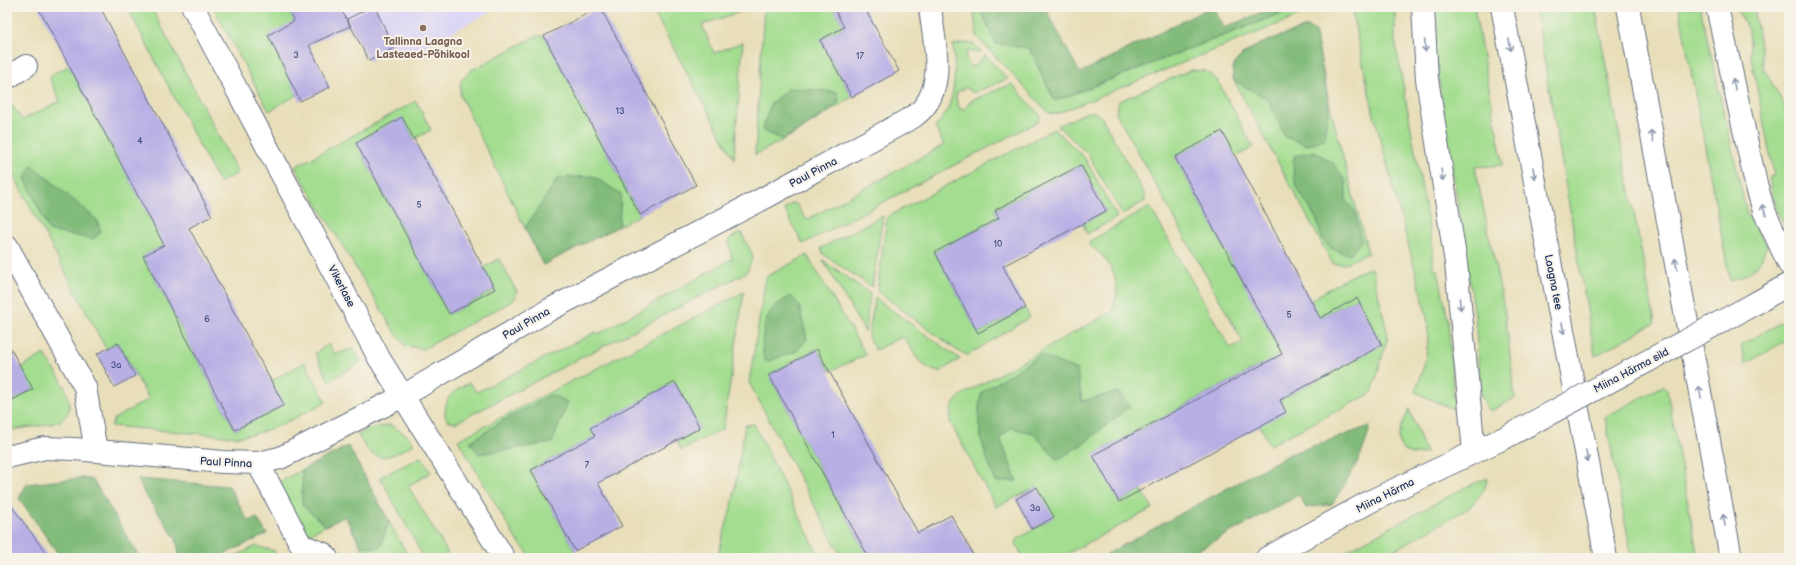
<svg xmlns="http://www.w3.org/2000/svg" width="1796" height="565" font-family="'Balsamiq Sans',sans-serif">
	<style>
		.built { fill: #dcd6f6 }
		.green { fill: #a3dd8f; stroke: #5f8676 }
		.forest { fill: #82bc7a; stroke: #4e766c }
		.building { fill: #b8afe5 }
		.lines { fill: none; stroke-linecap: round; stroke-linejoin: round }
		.street-casing { stroke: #636d7e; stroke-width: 24 }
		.primary-casing { stroke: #636d7e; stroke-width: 24 }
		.street { stroke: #fff; stroke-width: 22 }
		.primary { stroke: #fff; stroke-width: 22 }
		.street-bridge-casing { stroke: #636d7e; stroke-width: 24; stroke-linecap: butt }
		.street-bridge { stroke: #fff; stroke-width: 22 }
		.oneway { stroke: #8d97ae }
		.education-dot { fill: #8d6e63; stroke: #f7f3e8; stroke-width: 1.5 }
		.labels { text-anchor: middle; stroke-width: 4; stroke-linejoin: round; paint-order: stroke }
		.number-label { font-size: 9px; fill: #424f80 }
		.education-label { font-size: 11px; font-weight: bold; fill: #785e54; stroke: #f7f3e8 }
		.street-label { font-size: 11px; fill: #1b2f5e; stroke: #f7f3e8 }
	</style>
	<rect width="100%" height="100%" fill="#f7f3e8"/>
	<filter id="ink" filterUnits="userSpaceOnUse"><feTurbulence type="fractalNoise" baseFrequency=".025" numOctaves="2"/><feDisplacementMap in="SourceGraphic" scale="8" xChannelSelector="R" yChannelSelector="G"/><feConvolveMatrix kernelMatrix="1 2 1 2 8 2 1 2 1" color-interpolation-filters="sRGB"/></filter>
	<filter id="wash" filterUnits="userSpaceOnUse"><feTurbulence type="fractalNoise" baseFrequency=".012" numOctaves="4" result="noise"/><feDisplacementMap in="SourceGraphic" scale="16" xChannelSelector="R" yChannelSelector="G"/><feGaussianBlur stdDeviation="0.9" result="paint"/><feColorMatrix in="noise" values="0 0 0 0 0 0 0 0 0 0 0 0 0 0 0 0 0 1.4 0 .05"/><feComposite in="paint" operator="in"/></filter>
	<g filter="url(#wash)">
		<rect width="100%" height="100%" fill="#e8dfba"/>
		<path class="built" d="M340 7H371L346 19Z
			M375 7H499L401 60Z"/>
		<path class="green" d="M127 7H151L238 173 219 183Z
			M213 7H287L294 21 297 95 269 111Z
			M651 7H745V10L702 25 714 53 743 42 734 159Z
			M764 7H833L844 27 820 40 852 97 798 132 755 155Z
			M973 7H1009L1055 101 1297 7H1311V11L1056 114 1049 113 977 37Z
			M1351 7H1395V40L1433 250V270H1438L1448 320 1455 410 1415 392C1426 363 1430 346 1427 316L1373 111Z
			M1432 7H1474L1503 165 1475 167 1505 313 1515 398 1491 411 1487 408 1481 395 1475 316 1433 44Z
			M1535 7H1595L1655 323 1595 356Z
			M1679 7H1700L1747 215 1767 245C1758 269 1754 272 1730 281Z
			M1735 7H1754L1763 67 1789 114V225L1787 229 1777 211 1769 178 1774 175 1751 58 1749 30Z
			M1307 27 1315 31 1329 103 1368 253 1343 264H1333L1234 81C1233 77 1232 72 1233 69 1238 46 1287 35 1307 27Z
			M536 36H544L640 215 543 265 460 95 461 81 470 71Z
			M965 43 973 44 981 51 979 53 967 51 966 59 970 66 974 67 985 55 1008 79 972 93 969 89 965 88 957 92 956 99 960 109H964L972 100 1012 84 1040 115 1039 121 803 244 784 209 793 203 796 204 805 218 808 219 944 145 935 127C957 106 956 72 953 45Z
			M69 66 163 242 164 245 143 256 235 430 283 405 271 381 305 362 326 402C296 417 271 433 237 437L111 426 114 419 149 399 118 343 106 349 7 163V104L12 105 22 120 60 101 50 79 52 74Z
			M1191 70 1206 71 1218 81 1253 147 1236 157 1222 132 1175 157 1288 365H1261L1094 454 1119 502 1141 490 1153 508 1059 558H1023L1015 541 1053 517 1037 487 996 507 950 422 952 406 960 396 1111 312C1124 286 1113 260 1089 245L1090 241 1150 207 1230 348 1243 342 1116 113 1119 101Z
			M416 101 431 130 414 139 402 118 356 143 449 314 495 290 483 268 499 259 517 292 514 300 423 349 406 346 396 334 295 167Z
			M1087 112H1094L1101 116 1145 195V201L1122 214 1088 154 1058 126Z
			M1054 129 1084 157 1117 217 1087 234 1083 224 1106 211 1081 165 995 210 999 218 935 252 978 333 1025 308 1030 317 968 355 958 351 877 291 887 217Z
			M883 216 872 287 823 254 821 248Z
			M741 232 753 256 747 272 455 423 448 421 445 416C445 396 452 392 469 383L477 392 596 332 598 334 732 259 728 240Z
			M807 255 866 355 830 371 817 349 769 375 869 558H842L749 382 766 277Z
			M823 260 870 294 865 332Z
			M1372 268 1388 336 1372 393 1270 445 1260 426 1280 400 1382 345 1357 298 1319 318 1311 300C1328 290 1353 271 1372 268Z
			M744 292 723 429 681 450 677 441 700 428 675 382 591 428 595 436 531 470 575 551 569 558H532L516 539 458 440Z
			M875 298 960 359 939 372C920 368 914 354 905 338L902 337 875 350 868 337Z
			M1789 318V339L1745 364 1741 345Z
			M329 344 335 355 353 348 361 362 329 381 315 353Z
			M44 354C53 368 80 401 65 417 63 419 61 421 58 422 42 427 24 427 7 431V403L33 389 21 368Z
			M1663 386 1667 390 1698 558H1632L1605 417Z
			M1409 409 1426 453C1415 456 1400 454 1399 440 1398 431 1406 418 1409 409Z
			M754 424 820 558H717L733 501 745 425Z
			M390 425 407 435 414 444C387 459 374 466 358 435L368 429Z
			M348 446 409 558H367L345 516 305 536 277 483Z
			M421 457 431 472 408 486 448 553 440 558H424L380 477Z
			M1488 478 1484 490 1470 507 1381 558H1333L1466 487Z
			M256 546 274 551 277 558H231Z"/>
		<path class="forest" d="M979 7H1054L1047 12 1080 73 1207 9 1215 10 1224 28 1274 7H1297L1055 101 1029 48 996 44Z
			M1307 27 1315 31 1329 103 1324 139 1308 145 1285 137 1268 99 1234 81C1233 77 1232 72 1233 69 1238 46 1287 35 1307 27Z
			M789 88 837 92 839 102C825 115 801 127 783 140L762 130 771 103Z
			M1314 151 1333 163 1346 182V201L1355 211 1361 242 1350 254C1340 252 1329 250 1324 240 1319 234 1319 224 1315 217 1302 193 1290 187 1294 156Z
			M32 165 97 220 101 232 93 239 49 231 25 178Z
			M593 176 621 194 619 226 543 265 525 228 558 178Z
			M791 296 799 305 807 339 797 351 766 362C759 351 763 322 771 311 775 304 785 300 791 296Z
			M1040 355 1077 370 1082 401 1118 392 1130 406 1083 444 1057 460 1033 433 1011 428 1000 438 1017 481 996 482C984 453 973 424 982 392Z
			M551 395 568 402 552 443 479 454 470 442 502 421Z
			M1370 426C1364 456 1348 479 1332 504L1306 508 1299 495 1183 558H1104L1109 553 1290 454Z
			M348 446 389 521 380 548 361 546 345 516 326 526 302 505V470Z
			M82 478 93 480 140 558H61L19 498 27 484Z
			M138 479 229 486 248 521 257 518 267 534 216 558H180L176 539 144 493Z"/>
		<g id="blocks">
			<path class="building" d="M38 7H100L212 216 189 228 284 405 235 430 143 256 164 245Z
				M287 7H340L350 26 309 45 330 87 300 101 268 35 294 21Z
				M371 7H375L394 48 369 61 347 19Z
				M600 7 696 185 640 215 544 36Z
				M833 7H864L899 71 852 97 820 40 844 27Z
				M402 117 495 289 449 314 356 143Z
				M1222 131 1320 318 1357 298 1382 345 1280 400 1286 412 1119 502 1093 455 1282 354 1175 157Z
				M1081 165 1106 211 1003 266 1025 308 978 333 935 252 999 218 995 210Z
				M7 342 33 389 7 403Z
				M118 343 135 376 114 387 97 354Z
				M817 349 918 533 951 515 975 558H869L769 375Z
				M675 382 700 428 598 483 622 526 575 551 531 470 595 436 590 428Z
				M1037 487 1054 517 1032 529 1016 499Z
				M7 500 50 558H7Z"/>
		</g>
	</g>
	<g filter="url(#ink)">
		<use href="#blocks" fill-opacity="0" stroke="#636d7e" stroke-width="1"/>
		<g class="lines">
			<defs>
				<path id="street" d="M193 7 379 358 504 558
					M1423 7 1427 79 1456 263 1474 452
					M1717 7 1756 184 1764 211 1789 264
					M7 78 26 66
					M7 246 85 387 96 451
					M1756 303 1789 284
					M7 457 45 448 74 449 223 462 258 463 280 458 403 396 549 310 768 196 913 117C917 114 921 111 924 107 946 80 933 38 930 7
					M258 463 301 545 324 554 327 558
					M1267 558 1371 501 1506 437"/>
				<path id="primary" d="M1502 7 1606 558
					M1628 7 1731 558"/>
			</defs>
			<use href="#street" class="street-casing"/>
			<use href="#primary" class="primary-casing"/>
			<use href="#street" class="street"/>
			<use href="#primary" class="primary"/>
			<defs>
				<path id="street-bridge" d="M1506 437 1756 303"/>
			</defs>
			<use href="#street-bridge" class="street-bridge-casing"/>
			<use href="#street-bridge" class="street-bridge"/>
		</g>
		<defs><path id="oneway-shaft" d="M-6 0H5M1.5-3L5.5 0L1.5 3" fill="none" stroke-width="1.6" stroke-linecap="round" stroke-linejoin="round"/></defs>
		<g class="oneway">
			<use href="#oneway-shaft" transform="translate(1510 45) rotate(79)"/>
			<use href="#oneway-shaft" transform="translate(1425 46) rotate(87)"/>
			<use href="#oneway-shaft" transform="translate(1734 84) rotate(-103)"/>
			<use href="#oneway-shaft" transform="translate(1652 136) rotate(-101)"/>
			<use href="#oneway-shaft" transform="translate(1534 173) rotate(79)"/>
			<use href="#oneway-shaft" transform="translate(1442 175) rotate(81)"/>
			<use href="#oneway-shaft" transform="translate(1764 210) rotate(-111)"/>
			<use href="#oneway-shaft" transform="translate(1676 264) rotate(-101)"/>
			<use href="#oneway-shaft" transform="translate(1460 304) rotate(84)"/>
			<use href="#oneway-shaft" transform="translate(1563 328) rotate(79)"/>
			<use href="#oneway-shaft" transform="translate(1700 392) rotate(-101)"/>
			<use href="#oneway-shaft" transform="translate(1587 456) rotate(79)"/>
			<use href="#oneway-shaft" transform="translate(1724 520) rotate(-101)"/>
		</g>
	</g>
	<circle class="education-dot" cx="423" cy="28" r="4"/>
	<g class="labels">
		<g class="number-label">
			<text x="296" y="58">3</text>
			<text x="860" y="59">17</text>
			<text x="620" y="114">13</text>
			<text x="140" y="144">4</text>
			<text x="419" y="208">5</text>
			<text x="998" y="247">10</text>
			<text x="1289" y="318">5</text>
			<text x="207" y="322">6</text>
			<text x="116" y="368">3a</text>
			<text x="833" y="438">1</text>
			<text x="587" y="468">7</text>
			<text x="1035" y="511">3a</text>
		</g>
		<g class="education-label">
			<text x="423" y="45">Tallinna Laagna<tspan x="423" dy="13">Lasteaed-Põhikool</tspan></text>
		</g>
		<g class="street-label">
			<text transform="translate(813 172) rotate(-28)" y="4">Paul Pinna</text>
			<text transform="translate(1554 282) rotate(79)" y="4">Laagna tee</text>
			<text transform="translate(342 286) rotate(62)" y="4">Vikerlase</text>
			<text transform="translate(526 323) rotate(-30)" y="4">Paul Pinna</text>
			<text transform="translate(1631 370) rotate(-28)" y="4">Miina Härma sild</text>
			<text transform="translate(226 462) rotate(3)" y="4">Paul Pinna</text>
			<text transform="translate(1385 495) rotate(-27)" y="4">Miina Härma</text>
		</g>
	</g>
	<rect width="1796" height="565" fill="none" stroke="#f7f3e8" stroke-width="24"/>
</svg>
